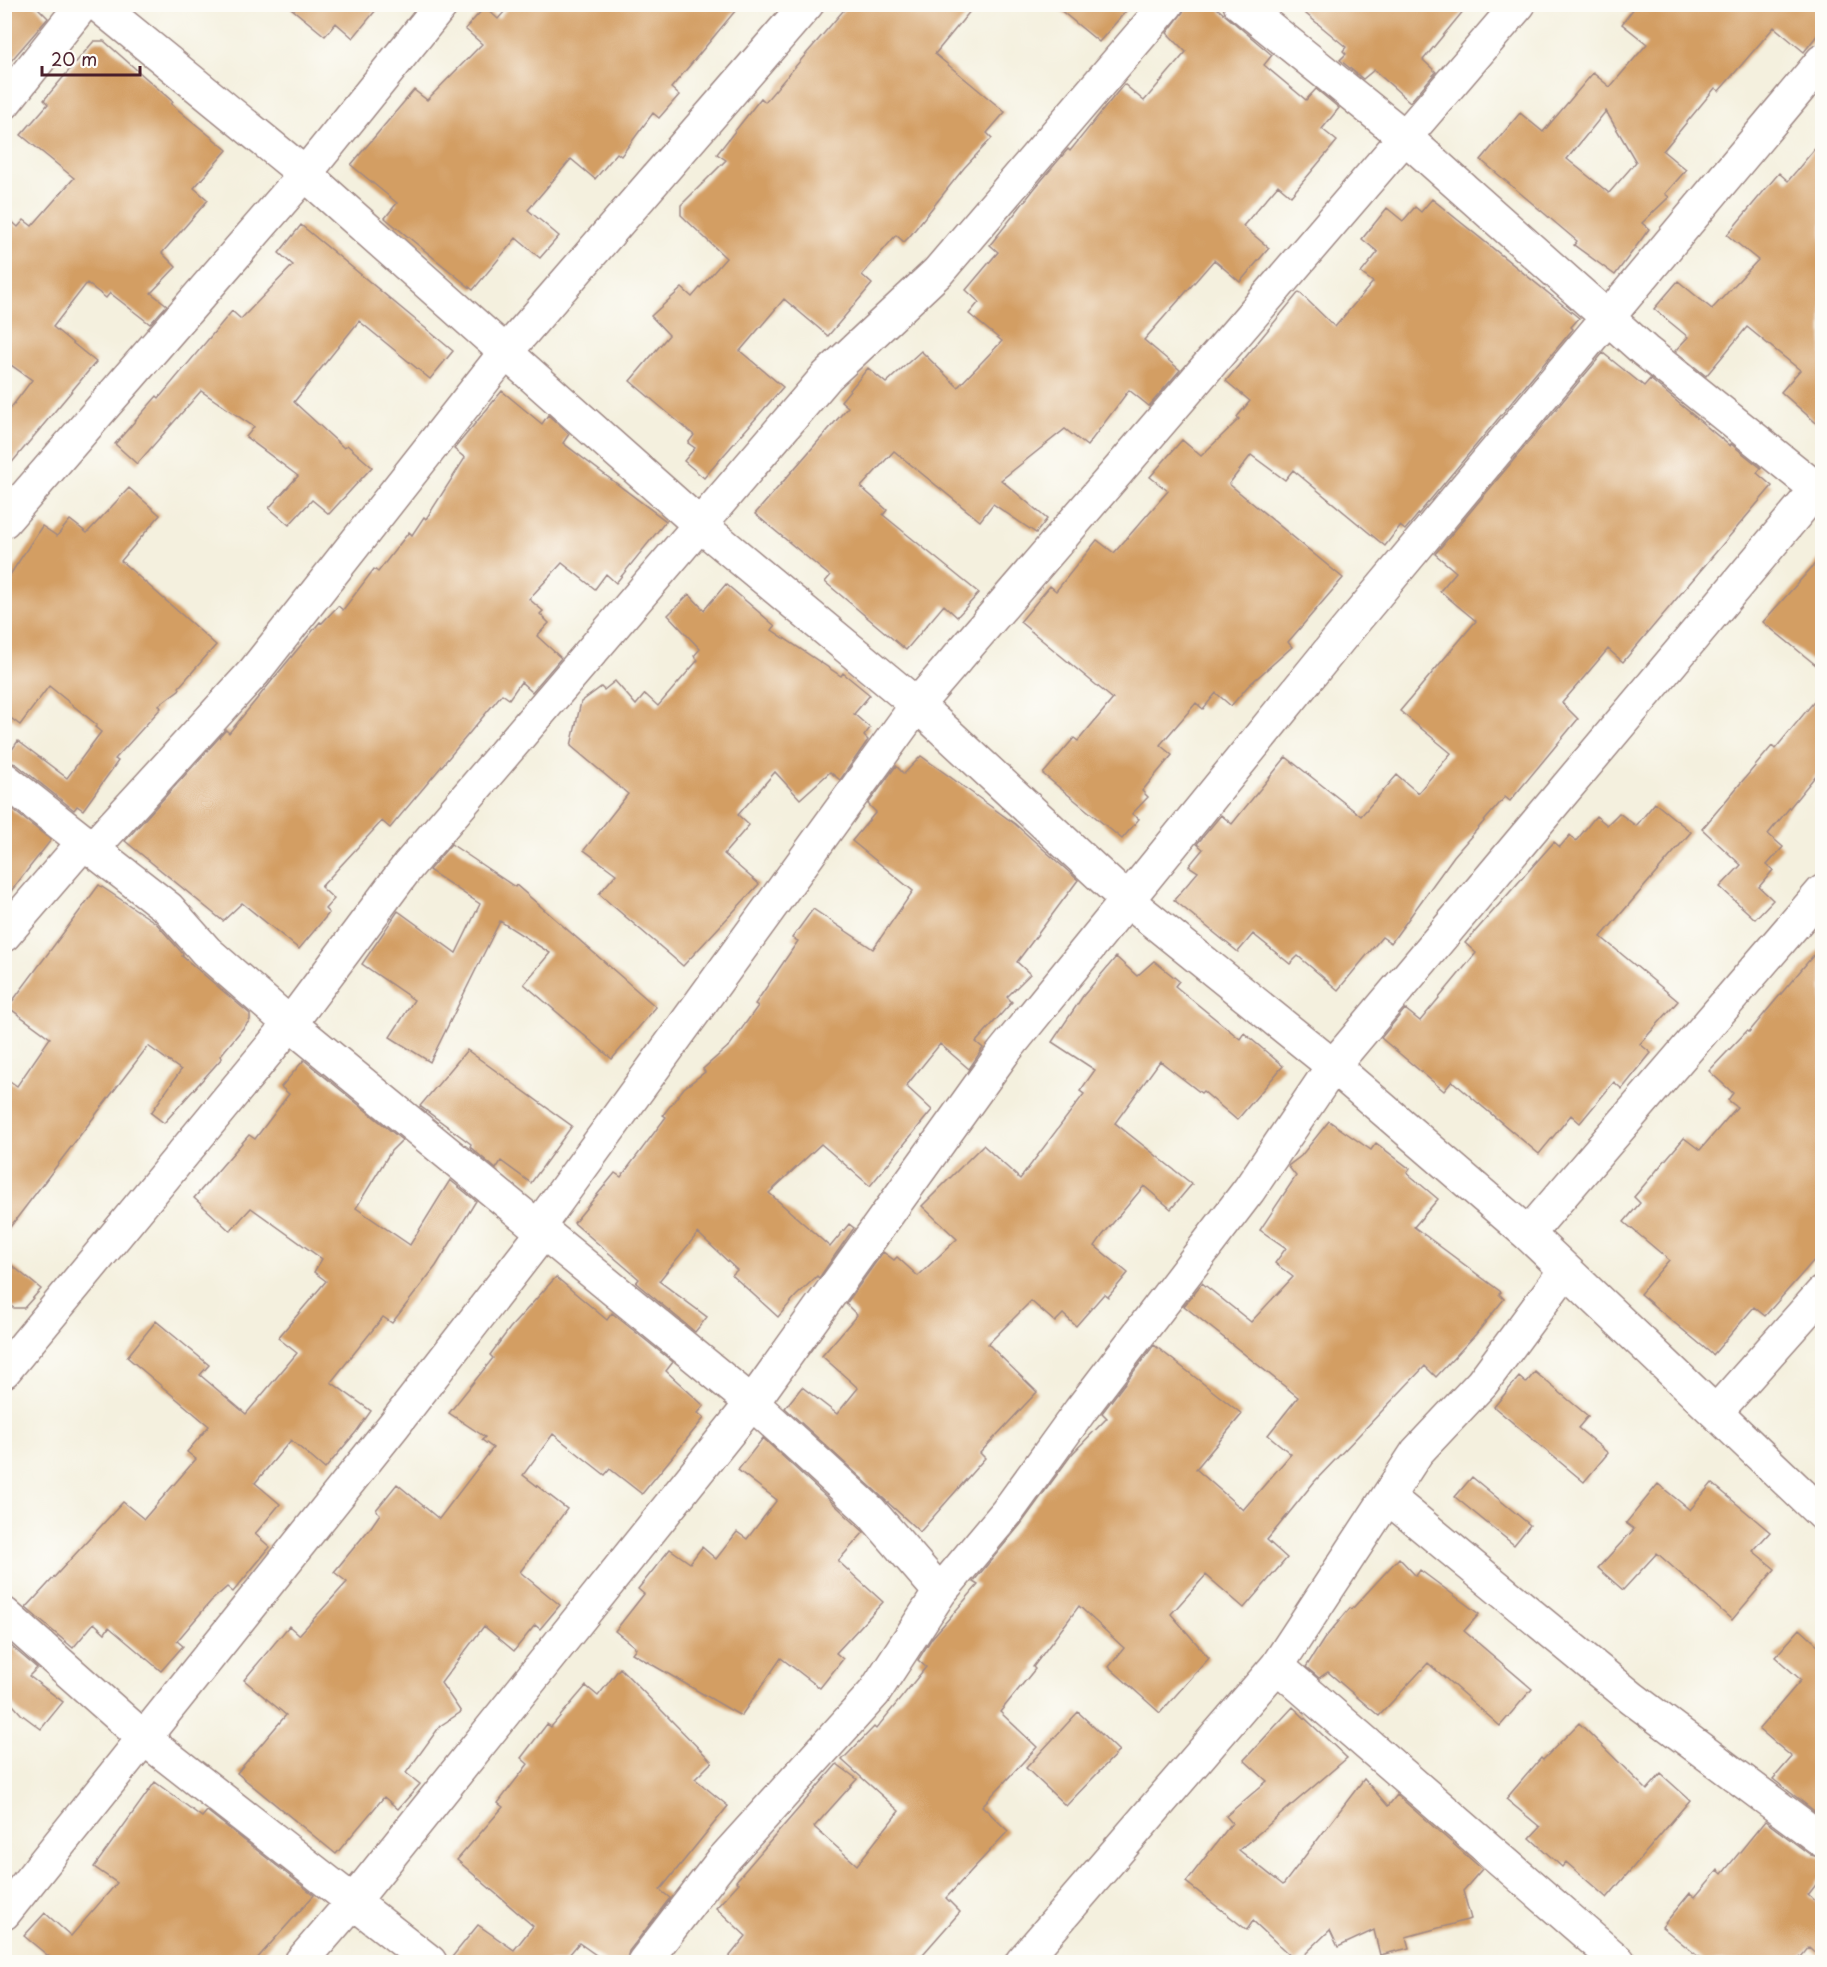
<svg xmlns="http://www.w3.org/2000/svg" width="1827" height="1967" font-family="'Playpen Sans',sans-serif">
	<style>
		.building { fill: #d39e64; fill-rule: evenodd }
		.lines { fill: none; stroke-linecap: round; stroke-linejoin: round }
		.minor-casing { stroke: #9f8884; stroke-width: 36 }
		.minor { stroke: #fff; stroke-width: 33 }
	</style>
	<rect width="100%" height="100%" fill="#fdfcf7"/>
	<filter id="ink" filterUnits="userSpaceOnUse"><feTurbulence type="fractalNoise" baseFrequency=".0167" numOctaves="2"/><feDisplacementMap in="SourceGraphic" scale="12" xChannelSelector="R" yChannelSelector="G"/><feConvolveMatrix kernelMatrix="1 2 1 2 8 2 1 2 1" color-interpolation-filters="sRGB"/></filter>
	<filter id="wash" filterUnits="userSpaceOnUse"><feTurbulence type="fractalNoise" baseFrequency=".008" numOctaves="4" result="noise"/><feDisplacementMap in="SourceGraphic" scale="24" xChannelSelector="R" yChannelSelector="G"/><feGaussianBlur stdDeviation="1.35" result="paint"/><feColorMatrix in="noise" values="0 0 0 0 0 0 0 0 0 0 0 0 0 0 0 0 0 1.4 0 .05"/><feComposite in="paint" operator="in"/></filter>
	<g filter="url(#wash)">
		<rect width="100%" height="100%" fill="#f4f0de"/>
		<g id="blocks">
			<path class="building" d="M4 4H34L48 18 4 69Z
				M286 4H381L353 38 336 23 325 36Z
				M511 4H741L671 88 679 95 659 118 653 113 621 156 617 153 595 179 571 159 528 210 559 236 540 258 516 238 473 290 385 218 397 203 351 165 414 90 427 100 482 44 465 29 485 7 498 19Z
				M849 4H976L935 54 1005 112 987 133 992 138 964 168 909 237 904 242 896 235 862 275 872 284 828 336 784 299 740 351 783 387 704 478 684 461 695 448 688 443 694 435 630 381 669 335 651 316 682 288 692 297 726 258 681 215V205L726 160 717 154 761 98 765 102Z
				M1053 4H1132L1099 42Z
				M1189 4H1212L1272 55 1264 65 1306 100 1316 89 1339 108 1322 129 1337 141 1291 196 1278 185 1243 226 1269 248 1240 282 1214 260 1144 340 1180 370 1149 406 1129 390 1087 446 1065 429 1001 480 1047 519 1036 533 993 504 980 521 894 451 861 487 887 510 883 515 979 593 957 617 944 605 906 650 825 582 830 576 755 514 848 407 841 401 868 368 886 383 921 351 958 387 1002 341 969 314 979 302 966 290 998 252 990 245 1035 188 1068 149 1070 151 1124 84 1144 101 1186 52 1167 33Z
				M1294 4H1469L1423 60 1436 72 1410 102 1374 70 1363 79 1340 60 1346 54 1343 51 1346 47Z
				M1637 4H1822V29L1804 52 1774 27 1719 91 1715 88 1663 151 1686 170 1665 194 1669 197 1642 223 1649 229 1615 275 1574 245 1577 241 1481 160 1520 113 1543 132 1593 73 1610 87 1647 44 1622 24ZM1606 111 1636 162 1609 193 1567 159Z
				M94 41H104L173 102 171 104 227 150 194 188 208 200 162 253 176 267 151 293 167 305 150 324 110 293 106 298 87 283 53 327 96 362 4 472V417L32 380 4 360V214L18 227 24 220 32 226 74 178 21 135 48 104 44 100Z
				M1822 140V428L1781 392 1800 370 1747 327 1706 376 1675 351 1688 337 1654 309 1678 281 1712 309 1758 260 1727 235 1779 173 1788 181Z
				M1432 199 1579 318 1571 327 1573 329 1405 530 1400 526 1385 546 1293 470 1285 480 1251 455 1229 484 1343 578 1288 642 1292 647 1248 686 1231 706 1216 693 1203 709 1196 703 1160 745 1172 755 1142 791 1148 797 1132 814 1139 819 1122 839 1043 774 1074 738 1078 741 1113 699 1020 622 1050 586 1056 591 1097 540 1114 553 1168 491 1150 477 1182 440 1201 456 1239 419 1237 417 1250 401 1226 381 1299 292 1335 327 1373 282 1361 273 1378 252 1362 239 1387 208 1403 221 1415 207 1421 212Z
				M301 225 453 351 430 379 359 321 294 402 344 448 347 445 372 467 329 514 312 500 289 525 269 508 298 476 246 437 254 427 201 391 137 464 115 444 157 396 159 398 232 311 241 319 293 265 279 253Z
				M1603 353 1644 386 1650 379 1730 446 1731 444 1761 468 1757 473 1772 486 1623 662 1608 649 1562 703 1578 719 1510 801 1505 797 1454 856 1391 943 1382 937 1338 990 1298 956 1290 964 1253 934 1238 952 1174 900 1198 872 1189 866 1203 849 1197 844 1221 815 1232 824 1286 757 1361 816 1397 775 1418 793 1451 753 1400 711 1476 621 1440 591 1456 572 1435 554Z
				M502 391 542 424 548 415 569 434 563 443 666 521 616 583 606 574 595 589 562 563 529 599 543 611 540 614 549 623 537 636 561 658 532 692 521 682 509 699 502 694 390 828 382 821 321 887 334 899 325 909 329 913 299 949 242 903 223 921 125 841 226 730 229 733 320 622 322 623 338 606 343 610 374 569 378 572 409 532 412 535 424 517 426 519 465 458 454 449Z
				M129 488 160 515 121 561 216 645 179 687 180 689 159 705 161 708 115 759 118 761 83 810 77 806 74 810 16 764 4 761 18 741 67 778 101 732 95 727 97 725 49 686 20 725 4 713V584L42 526 57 536 70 520 87 533Z
				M1822 556V670L1763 622Z
				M726 584 775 626 772 630 841 676 843 673 870 695 854 714 870 728 864 736 868 740 840 780 830 772 800 799 775 772 738 815 749 825 724 854 759 884 683 966 599 894 616 874 584 850 628 794 571 746 581 702 601 687 604 690 615 681 636 705 645 694 658 706 698 660 694 656 700 649 668 615 689 594 704 610Z
				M1822 692V768L1768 834 1783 847 1767 865 1773 870 1759 887 1773 900 1755 919 1720 887 1741 865 1702 829 1772 746 1775 749Z
				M921 756 1015 824 1078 880 1017 962 1030 974 1007 997 1012 1002 976 1042 983 1048 969 1069 940 1044 906 1086 932 1110 870 1186 821 1144 769 1193 830 1247 849 1224 854 1228 819 1278 817 1276 796 1296 778 1317 732 1275 737 1270 698 1233 659 1281 707 1317 695 1332 636 1283 639 1279 574 1223 615 1173 621 1177 666 1117 663 1115 684 1088 705 1072 703 1069 730 1045 758 1006 755 1004 798 941 792 938 813 909 873 949 913 891 852 841 876 812 868 804 896 766 904 774Z
				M4 803 51 840 4 900Z
				M1655 803 1691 832 1601 937 1678 1001 1640 1044 1651 1053 1622 1089 1614 1082 1580 1123 1571 1115 1539 1154 1452 1081 1444 1091 1381 1038 1405 1009 1420 1021 1476 953 1465 943 1554 842 1560 847 1570 835 1576 841 1596 816 1607 825 1619 813 1636 826Z
				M451 844 515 887 516 885 656 1007 612 1059 524 984 550 953 500 921 430 1062 390 1037 414 1000 362 964 398 911 456 953 480 904 429 870Z
				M99 885 156 923 183 954 182 956 250 1014V1020L220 1056 222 1058 164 1123 151 1113 181 1070 148 1046 4 1235V1077L17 1086 50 1038 8 1007Z
				M1822 945V1251L1765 1316 1754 1307 1713 1355 1640 1294 1669 1260 1624 1222 1640 1203 1634 1197 1684 1138 1700 1150 1737 1107 1728 1100 1733 1093 1709 1071 1747 1031 1749 1032Z
				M1116 957 1137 976 1154 961 1179 981 1175 986 1240 1039 1244 1033 1283 1066 1237 1120 1203 1091 1201 1093 1160 1061 1115 1123 1192 1184 1171 1209 1144 1186 1102 1236 1095 1246 1128 1273 1108 1297 1104 1294 1076 1326 1063 1314 1055 1322 1031 1301 988 1344 1037 1392 980 1453 985 1458 920 1532 785 1408 802 1387 837 1414 858 1388 822 1356 857 1315 846 1304 883 1252 894 1260 897 1257 918 1276 957 1239 922 1206 983 1145 1020 1179 1084 1094 1080 1091 1095 1070 1052 1042 1083 996Z
				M467 1050 572 1126 531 1183 501 1161 496 1169 470 1147 471 1144 420 1106Z
				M304 1060 402 1140 391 1151 356 1208 410 1245 450 1180 476 1201 436 1266 392 1323 383 1317 331 1382 371 1411 356 1432 325 1469 291 1440 255 1483 280 1504 255 1534 270 1547 233 1592 227 1587 211 1601 177 1641 183 1646 161 1671 109 1627 105 1633 94 1623 73 1648 26 1608 123 1502 144 1519 196 1459 187 1452 209 1426 127 1357 156 1321 209 1365 200 1375 246 1414 297 1353 278 1338 326 1281 314 1272 322 1259 251 1208 230 1231 194 1198 249 1135 255 1139 289 1094 281 1087Z
				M1329 1121 1371 1150 1376 1143 1410 1169 1407 1173 1438 1199 1414 1227 1501 1292 1499 1294 1504 1299 1476 1334 1436 1377 1425 1366 1315 1481 1267 1540 1287 1558 1244 1608 1206 1575 1171 1614 1209 1658 1160 1713 1109 1667 1124 1648 1079 1606 1033 1667 1035 1669 1000 1712 1037 1747 982 1806 1008 1831 946 1898 960 1912 916 1962H725L746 1936 716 1908 739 1883 736 1881 837 1764 857 1779 814 1827 857 1865 899 1811 842 1760 874 1727 876 1729 926 1667 918 1660 932 1638 978 1585 973 1582 1021 1524 1072 1454 1107 1418 1102 1413 1154 1345 1242 1414 1196 1469 1243 1510 1291 1454 1268 1435 1298 1397 1184 1306 1202 1283 1251 1322 1293 1277 1275 1263 1286 1248 1260 1230 1296 1176 1288 1166 1301 1156Z
				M4 1259 41 1289 24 1308H14L4 1301Z
				M556 1277 607 1320 612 1313 673 1362 666 1371 704 1406 698 1413 704 1418 642 1494 610 1469 605 1475 553 1434 523 1475 567 1509 520 1572 560 1605 540 1629 535 1625 514 1651 484 1626 441 1683 461 1712 440 1726 406 1773 420 1784 398 1809 384 1797 336 1854 237 1773 286 1715 244 1680 289 1626 299 1635 347 1582 334 1572 371 1527 380 1514 376 1510 397 1484 439 1519 493 1448 482 1440 485 1437 449 1413 493 1358 490 1355 510 1328Z
				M1535 1372 1588 1416 1578 1428 1608 1453 1584 1482 1494 1407 1519 1377 1526 1383Z
				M763 1438 864 1532 838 1561 883 1602 836 1653 843 1659 820 1688 781 1658 741 1716 632 1653 636 1648 615 1631 644 1594 638 1589 670 1549 690 1563 702 1547 716 1559 737 1532 747 1539 777 1500 738 1470Z
				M1472 1477 1530 1525 1514 1545 1455 1497Z
				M1712 1483 1770 1532 1753 1551 1775 1569 1732 1620 1657 1553 1623 1590 1598 1568 1634 1529 1626 1523 1658 1484 1690 1510Z
				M1399 1558 1416 1576 1420 1570 1479 1614 1464 1631 1532 1689 1500 1726 1428 1663 1379 1716 1328 1672 1319 1678 1306 1667 1324 1639 1350 1608 1352 1609Z
				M1800 1629 1822 1649V1817L1773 1779 1792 1757 1759 1729 1801 1680 1775 1657Z
				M4 1640 37 1668 29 1676 63 1702 41 1729 21 1714 6 1697 4 1699Z
				M620 1668 712 1762 695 1779 728 1806 660 1890 670 1898 629 1951 626 1962H606L579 1943 563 1962H448L478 1925 514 1950 533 1926 457 1860 503 1807 498 1803 528 1764 521 1758 547 1724 551 1727 586 1686 598 1696Z
				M1293 1707 1347 1758 1239 1850 1283 1885 1364 1779 1388 1806 1397 1795 1482 1869 1463 1891 1471 1919 1406 1937 1409 1948 1380 1955 1374 1930 1338 1947 1330 1930 1297 1962 1253 1921 1247 1930 1186 1882 1232 1823 1226 1816 1267 1781 1244 1760Z
				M1078 1712 1119 1751 1066 1806 1026 1768Z
				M1579 1723 1647 1790 1661 1774 1690 1800 1607 1898 1566 1862 1562 1867 1530 1838 1540 1827 1506 1799 1541 1758 1543 1760Z
				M155 1782 202 1817 207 1811 314 1895 254 1962H49L52 1959 24 1936 45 1913 71 1936 117 1883 94 1867Z
				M1765 1821 1811 1855 1822 1858V1877L1808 1895 1822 1908V1959L1809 1947 1797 1962H1705L1662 1927 1690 1893 1695 1897 1718 1870 1722 1874Z"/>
		</g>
	</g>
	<g filter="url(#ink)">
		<use href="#blocks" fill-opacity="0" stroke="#9f8884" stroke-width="1.5"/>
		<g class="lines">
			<defs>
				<path id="minor" d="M97 4 305 174 700 525 917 705 1128 901 1333 1066 1528 1234 1822 1514
					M1240 4 1406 138 1645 351 1822 493
					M4 103 83 4
					M4 521 305 174 442 4
					M4 779 84 842
					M92 849 168 908 206 951 290 1024 752 1403 871 1512 940 1592
					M4 935 84 842 92 849 254 672 505 353 807 4
					M538 1227 917 705 1519 4
					M1528 1234 1822 892
					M4 1371 290 1024 408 866 827 376 938 272 1167 4
					M1716 1412 1822 1293
					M1389 1498 1632 1698 1822 1840
					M4 1614 145 1739 430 1962
					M1277 1666 1619 1962
					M4 1913 394 1425 544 1231
					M301 1962 352 1903 752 1403 1003 1053 1345 632 1822 61
					M644 1962 723 1860 874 1693 940 1592 1007 1512 1080 1411 1249 1190 1333 1066 1822 483
					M1022 1962 1277 1666 1417 1452 1482 1383 1565 1271"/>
			</defs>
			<use href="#minor" class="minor-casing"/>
			<use href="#minor" class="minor"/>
		</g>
	</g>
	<rect width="1827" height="1967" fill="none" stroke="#fdfcf7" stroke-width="24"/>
	<path d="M42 66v9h98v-9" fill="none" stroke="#4a1f2b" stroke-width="3"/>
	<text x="51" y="66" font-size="18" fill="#4a1f2b" stroke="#fdfcf7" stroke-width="4.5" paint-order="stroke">20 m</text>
</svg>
